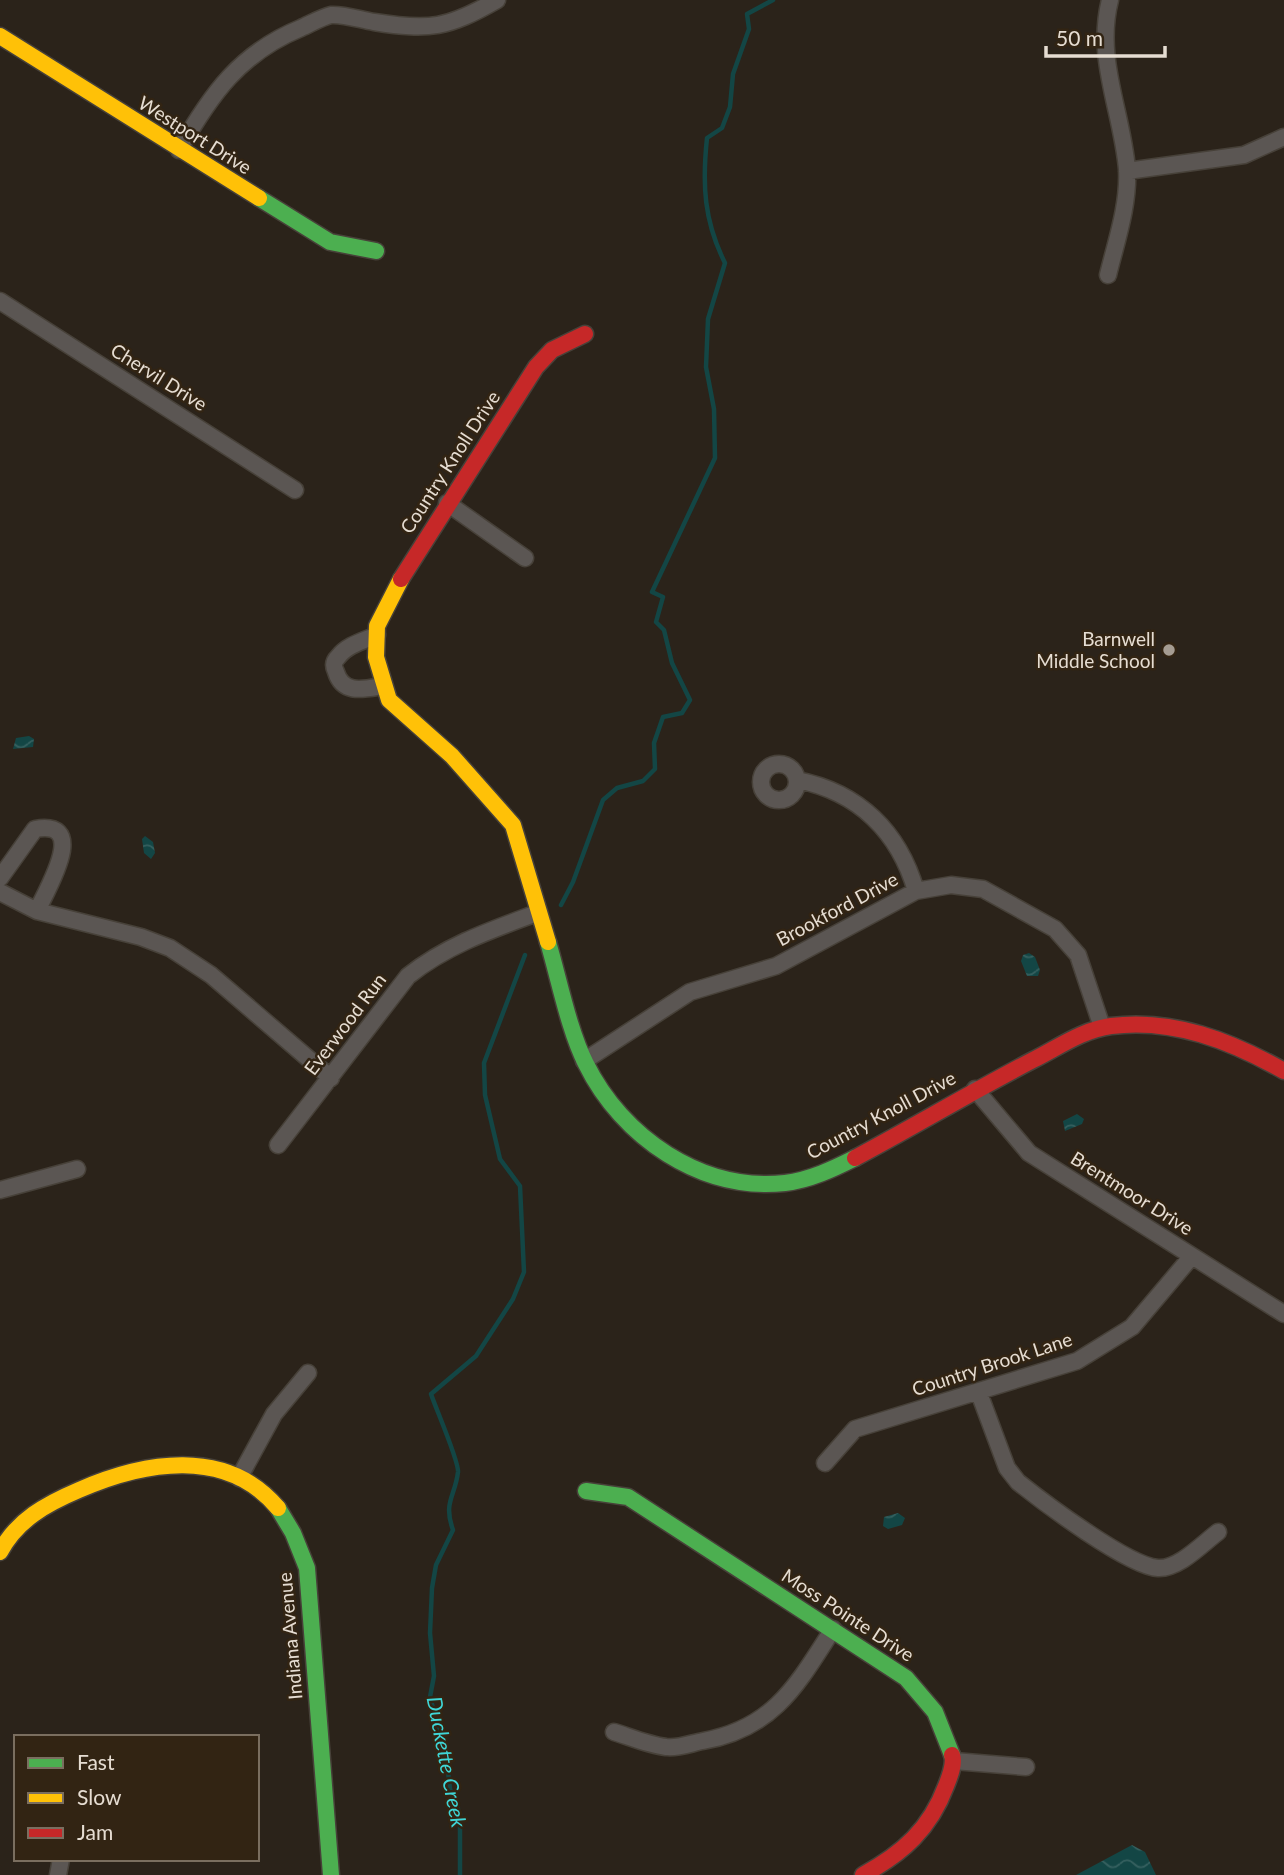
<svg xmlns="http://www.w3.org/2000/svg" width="1284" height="1875" font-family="Lato,sans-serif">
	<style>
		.water { fill: url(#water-waves) }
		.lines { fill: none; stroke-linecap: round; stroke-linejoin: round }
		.stream { stroke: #134645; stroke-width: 4.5 }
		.street-casing { stroke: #474139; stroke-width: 19 }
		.fast-casing { stroke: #474139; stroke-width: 19 }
		.slow-casing { stroke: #474139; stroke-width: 19 }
		.jam-casing { stroke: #474139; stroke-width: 19 }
		.street { stroke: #5b5653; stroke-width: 16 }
		.fast { stroke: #4caf50; stroke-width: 16 }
		.slow { stroke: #ffc107; stroke-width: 16 }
		.jam { stroke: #c62828; stroke-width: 16 }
		.poi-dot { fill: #a59c92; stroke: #322413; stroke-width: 2.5 }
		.labels { text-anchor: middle; stroke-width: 5; stroke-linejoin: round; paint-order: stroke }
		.street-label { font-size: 19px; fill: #e6ddd2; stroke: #322413 }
		.poi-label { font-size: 19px; fill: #e6ddd2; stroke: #322413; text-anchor: end }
		.water-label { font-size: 21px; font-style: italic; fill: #3fd6d7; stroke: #322413 }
	</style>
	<defs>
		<pattern id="water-waves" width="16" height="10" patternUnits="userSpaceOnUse" patternTransform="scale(1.75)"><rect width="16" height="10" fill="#134645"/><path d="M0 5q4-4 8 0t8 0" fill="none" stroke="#35605f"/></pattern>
	</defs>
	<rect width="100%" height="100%" fill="#2b231a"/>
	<path class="water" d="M29 736 34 739 33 747 13 749 16 738Z
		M145 836 153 842 155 853 151 859 144 853 142 839Z
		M1029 953 1035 957 1040 970 1038 976H1027L1021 961 1023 955Z
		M1077 1114 1084 1119 1082 1124 1065 1131 1063 1121Z
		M898 1513 905 1518 902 1525 888 1529 883 1526 884 1517Z
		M1132 1845 1145 1852 1156 1875H1076Z"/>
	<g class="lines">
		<path class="stream" d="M561 905 573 882 603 800 617 788 643 781 655 769 654 743 663 717 682 713 690 700 672 663 664 630 656 622 663 597 652 592 715 458 714 409 706 367 708 319 725 263C704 221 702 185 707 138L722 128 730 107 733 74 749 29 747 14 773 0
			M460 1875V1814L450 1789 446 1754 430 1697 434 1676 430 1633 432 1588 436 1565 453 1530C443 1502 455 1497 458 1472 459 1461 436 1409 431 1394L476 1356 513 1299 524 1272 520 1186 500 1159 485 1095 484 1063 525 955"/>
		<defs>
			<path id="street" d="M179 150C211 94 240 53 301 28 310 24 322 17 331 15 344 14 361 20 374 22 430 31 448 28 497 0
				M1127 171 1244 155 1284 137
				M1108 275C1116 242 1129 205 1127 169 1122 111 1095 59 1110 0
				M0 301 295 490
				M447 503 525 558
				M377 635C363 641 347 645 338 657 333 662 333 666 336 672 343 695 364 689 383 686
				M761 782a18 18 0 1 1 36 0a18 18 0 1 1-36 0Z
				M797 780C859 792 899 832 916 891
				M0 878 35 829C90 819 47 889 37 911
				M0 892 37 911 141 937 170 948 211 975 331 1078
				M584 1061 690 992 776 966 916 891 951 885 983 889 1055 929 1078 955 1102 1027
				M975 1089 1029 1153 1284 1314
				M278 1145 408 976C447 945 491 930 537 913
				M0 1190 77 1169
				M979 1393 1007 1468 1018 1482C1043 1502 1128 1566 1158 1568 1179 1569 1202 1544 1218 1532
				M825 1463 855 1429 1077 1361 1132 1327 1192 1256
				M239 1478 274 1414 308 1373
				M614 1732C630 1737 649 1745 666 1747 677 1749 692 1743 703 1741 774 1728 797 1685 833 1629
				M954 1761 1026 1767
				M58 1875 61 1859"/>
			<path id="fast" d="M259 198 330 242 376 251
				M548 942C559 979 569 1031 586 1064 622 1137 701 1192 785 1183 810 1180 833 1169 855 1158
				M586 1491 628 1497 906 1678 935 1712 952 1755
				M278 1508 293 1533 307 1568 331 1875"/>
			<path id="slow" d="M0 36 259 198
				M401 579 377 626 376 657 389 700 452 756 513 825 548 942
				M0 1552C17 1520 46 1504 79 1490 143 1462 226 1446 278 1508"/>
			<path id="jam" d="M401 579 536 367 552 350 585 334
				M855 1158C915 1126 973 1091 1033 1060 1059 1047 1082 1030 1111 1026 1173 1018 1231 1041 1284 1071
				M863 1875C903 1853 930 1829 946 1786 950 1776 955 1764 952 1755"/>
		</defs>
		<use href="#street" class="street-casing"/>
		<use href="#fast" class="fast-casing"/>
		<use href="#slow" class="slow-casing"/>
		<use href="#jam" class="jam-casing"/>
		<use href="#street" class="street"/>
		<use href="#fast" class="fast"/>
		<use href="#slow" class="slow"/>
		<use href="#jam" class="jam"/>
	</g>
	<circle class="poi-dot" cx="1169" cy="650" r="7"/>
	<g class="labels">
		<g class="street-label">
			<text transform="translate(195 135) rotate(32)" y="7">Westport Drive</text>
			<text transform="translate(159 377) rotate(32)" y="7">Chervil Drive</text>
			<text transform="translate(450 462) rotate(-57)" y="7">Country Knoll Drive</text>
			<text transform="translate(837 909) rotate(-28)" y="7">Brookford Drive</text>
			<text transform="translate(345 1024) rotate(-53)" y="7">Everwood Run</text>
			<text transform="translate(881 1115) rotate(-28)" y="7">Country Knoll Drive</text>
			<text transform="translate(1132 1193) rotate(32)" y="7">Brentmoor Drive</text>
			<text transform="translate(992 1364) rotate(-18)" y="7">Country Brook Lane</text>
			<text transform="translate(848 1615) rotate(33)" y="7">Moss Pointe Drive</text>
			<text transform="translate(290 1636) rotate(-95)" y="7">Indiana Avenue</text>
		</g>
		<g class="poi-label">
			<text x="1155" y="646">Barnwell<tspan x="1155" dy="22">Middle School</tspan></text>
		</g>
		<g class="water-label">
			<text transform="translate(446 1762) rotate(79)" y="7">Duckette Creek</text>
		</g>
	</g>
	<rect x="14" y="1735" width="245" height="126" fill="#322413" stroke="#7a6e5f" stroke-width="2"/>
	<rect x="28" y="1758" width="35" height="10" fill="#4caf50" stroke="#7a6e5f" stroke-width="2"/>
	<text x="77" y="1770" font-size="21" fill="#e6ddd2">Fast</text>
	<rect x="28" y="1793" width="35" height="10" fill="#ffc107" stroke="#7a6e5f" stroke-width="2"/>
	<text x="77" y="1805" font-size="21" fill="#e6ddd2">Slow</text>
	<rect x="28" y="1828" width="35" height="10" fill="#c62828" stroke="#7a6e5f" stroke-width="2"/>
	<text x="77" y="1840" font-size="21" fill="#e6ddd2">Jam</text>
	<path d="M1046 46v10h119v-10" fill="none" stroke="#e6ddd2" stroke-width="3.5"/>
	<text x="1056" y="46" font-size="21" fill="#e6ddd2" stroke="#322413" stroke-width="5" paint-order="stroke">50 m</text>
</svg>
